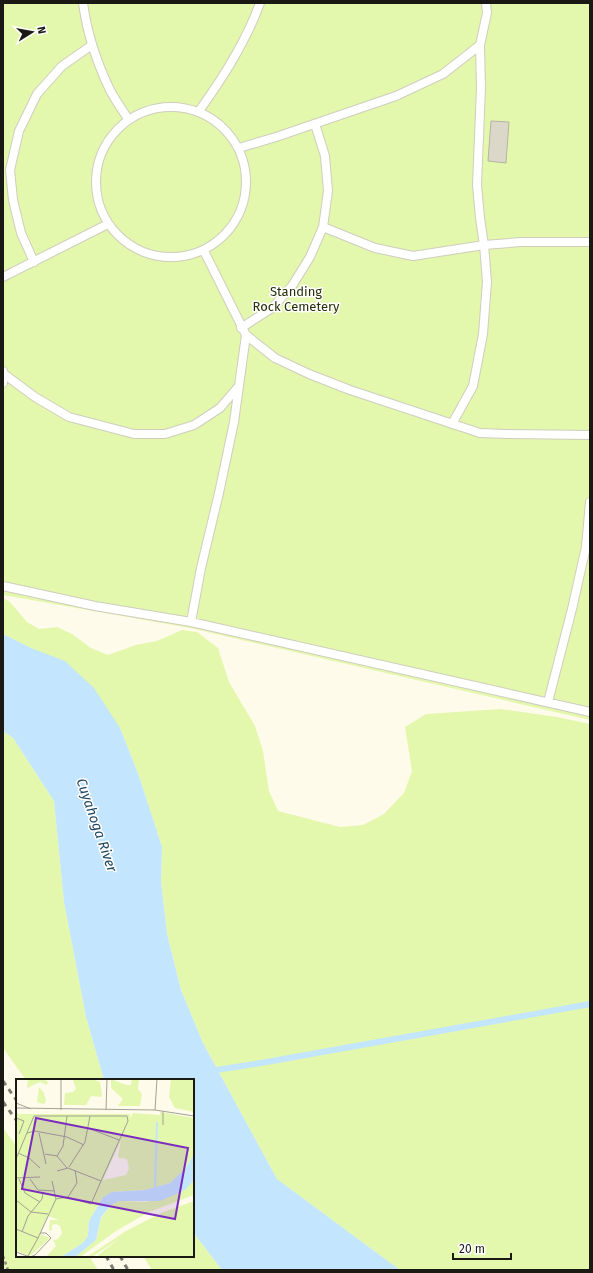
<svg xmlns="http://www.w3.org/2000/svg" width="593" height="1273" font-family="'Fira Sans',sans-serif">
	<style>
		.green { fill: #e3f7ad }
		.water { fill: #c3e5fd }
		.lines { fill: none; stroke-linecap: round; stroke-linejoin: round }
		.stream { stroke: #c3e5fd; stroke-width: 6 }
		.building { fill: #dbd8c9; stroke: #b7b3a5 }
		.lane-casing { stroke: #d0cdbe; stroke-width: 10 }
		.path { stroke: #8c8a7f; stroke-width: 2.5; stroke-dasharray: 3 3; stroke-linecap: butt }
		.lane { stroke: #fff; stroke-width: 8 }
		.rail { stroke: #7e7b72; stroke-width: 3; stroke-dasharray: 5 5; stroke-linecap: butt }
		.labels { text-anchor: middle; stroke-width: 3; stroke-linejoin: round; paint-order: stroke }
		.park-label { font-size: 13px; fill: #262f06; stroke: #fff }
		.water-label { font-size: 14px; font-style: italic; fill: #20465f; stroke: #fff }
		.inset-river { fill: none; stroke: #c3e5fd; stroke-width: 2 }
		.inset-road { fill: none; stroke: #a3a195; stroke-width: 1 }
		.view { fill: #7b2cbf; fill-opacity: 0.15; stroke: #7b2cbf; stroke-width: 2 }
		.inset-edge { fill: none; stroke: #1b1914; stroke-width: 2 }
	</style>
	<rect width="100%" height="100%" fill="#fefbeb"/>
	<path class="green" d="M3 3H590V720L190 628 3 595Z
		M3 598 10 602 27 622 39 629 57 627 72 634 91 648 108 655 136 645 157 641 182 630 197 632 218 648 229 682 255 726 263 751 269 791 278 811 340 827 363 825 384 814 404 793 412 771 405 727 426 714 500 709 557 717 590 724V1270H400L277 1179 203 1043 181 990 167 934 161 881 162 847 139 776 120 728 31 648 3 634Z
		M3 731 13 738 54 801 64 902 86 1017 104 1080H26L3 1048Z
		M3 1128 17 1147V1256H89L98 1270H3Z
		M193 1232 222 1270H152L143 1256H193Z"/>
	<path class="water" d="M3 634 31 648 65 661 94 688 120 728 139 776 162 847 161 881 167 934 181 990 203 1043 277 1179 400 1270H222L193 1232V1080H104L86 1017 64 902 54 801 13 738 3 731Z"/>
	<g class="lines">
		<path class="stream" d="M210 1071 261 1063 590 1004"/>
	</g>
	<path class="building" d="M491 121 509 122 506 163 488 161Z"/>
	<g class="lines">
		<defs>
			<path id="lane" d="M83 3C87 33 97 63 110 90 115 100 122 109 128 119
				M96 182a75 75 0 1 1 150 0a75 75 0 1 1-150 0Z
				M199 111C223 78 246 42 260 3
				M239 148 276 137 396 96 443 74 480 45
				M323 227 375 248 413 256 484 245 521 242H590
				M34 262 21 233 13 200 10 170 19 131 37 94 62 66 92 45
				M3 277 108 224
				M241 328 272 308 292 286 310 257 323 227 328 191 325 156 315 124
				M246 335 275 358 309 374 350 390 480 433 507 434 590 435
				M3 371V383
				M4 374 35 397 69 417 134 434H165L194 425 220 408 238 387
				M452 424 473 386 483 334 487 282 484 245 480 218 477 185 481 88 480 45 487 13 486 3
				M3 586 95 606 191 622 201 568 219 493 234 422 246 335 204 251
				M191 622 590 712
				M548 702 572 609 586 547 590 502"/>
		</defs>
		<use href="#lane" class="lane-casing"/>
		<path class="path" d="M3 1256 8 1270"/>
		<use href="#lane" class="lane"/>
		<path class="rail" d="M3 1081 17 1101
			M3 1102 17 1121
			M106 1256 114 1270
			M120 1256 128 1270"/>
	</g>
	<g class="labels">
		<g class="park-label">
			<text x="296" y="296">Standing<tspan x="296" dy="15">Rock Cemetery</tspan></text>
		</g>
		<g class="water-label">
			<text transform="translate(97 825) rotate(71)" y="5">Cuyahoga River</text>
		</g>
	</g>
	<g transform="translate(16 1079)">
		<rect width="178" height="178" fill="#fefbeb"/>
		<path d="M12 0H28L32 3 31 6 24 3 11 9ZM50 0H77L84 3 86 16 85 18 75 17 70 26H48L49 14 57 13 60 10 57 1ZM116 0H123L122 10 126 15 124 27H102L107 20 95 9V0L110 6H115ZM155 0H178V33L159 29 153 18ZM23 8 28 14 30 22 28 25 21 23ZM0 32 2 35H114V39L117 34 144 36V33L178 39V75L169 90 154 104 129 111 96 113 87 118 73 142 72 157 67 164 45 178H30L40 167 37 161 42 160 46 154 44 147 40 145 36 146V151L33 152 34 141H43L32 137 24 155 34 159 14 177 0 172ZM105 61 102 76 103 79 111 80 113 89 110 96 87 101ZM178 101V116L133 133 100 152 64 178H59L80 161 85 139 95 126 103 122 130 123 168 111ZM178 122V178H80L104 159 76 178H71L110 152 145 134Z" fill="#e3f7ad" fill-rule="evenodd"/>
		<path d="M178 75V101L169 111 144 122H103L95 126 85 138 80 161 59 178H45L67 164 72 157 73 142 87 118 96 113 129 111 154 104 169 90Z" fill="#c3e5fd"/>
		<path class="inset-river" d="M139 110 141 43"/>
		<path class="inset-road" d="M0 24 15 30M0 29 139 31 178 37M45 31V0M90 31 91 0M139 31 141 0M0 39 8 42 3 55M147 46V32M72 49 103 61M11 54 19 52 51 58 68 66M23 54 30 85M2 74 13 79 24 89M29 75 41 77 51 89M41 77 47 67 51 37M0 80 18 37H111L112 42 85 102M53 88 69 63 74 37M0 99 24 98M3 100 9 114 24 123M14 100 22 111 39 112M36 102 40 120M52 118 61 104 59 91M0 121 15 133 32 135M0 150 22 159 12 177M6 153 12 137 26 120 27 113M22 159 40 120 51 118 75 125 85 102 52 89 41 92M0 173 14 178 19 176 35 159 30 154H24"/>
		<path class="view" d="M20 39 172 69 159 140 6 110Z"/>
		<rect width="178" height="178" class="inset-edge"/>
	</g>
	<rect width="593" height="1273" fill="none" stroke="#1b1914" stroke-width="8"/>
	<g transform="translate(32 32) rotate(79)" stroke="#ffffff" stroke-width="3" paint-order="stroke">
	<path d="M0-3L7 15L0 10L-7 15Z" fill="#1b1914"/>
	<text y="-6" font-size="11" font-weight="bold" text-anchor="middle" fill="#1b1914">N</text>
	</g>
	<path d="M453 1253v6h58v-6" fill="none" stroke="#1b1914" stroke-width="2"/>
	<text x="459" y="1253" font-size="12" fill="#1b1914" stroke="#ffffff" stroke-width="3" paint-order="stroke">20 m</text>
</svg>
